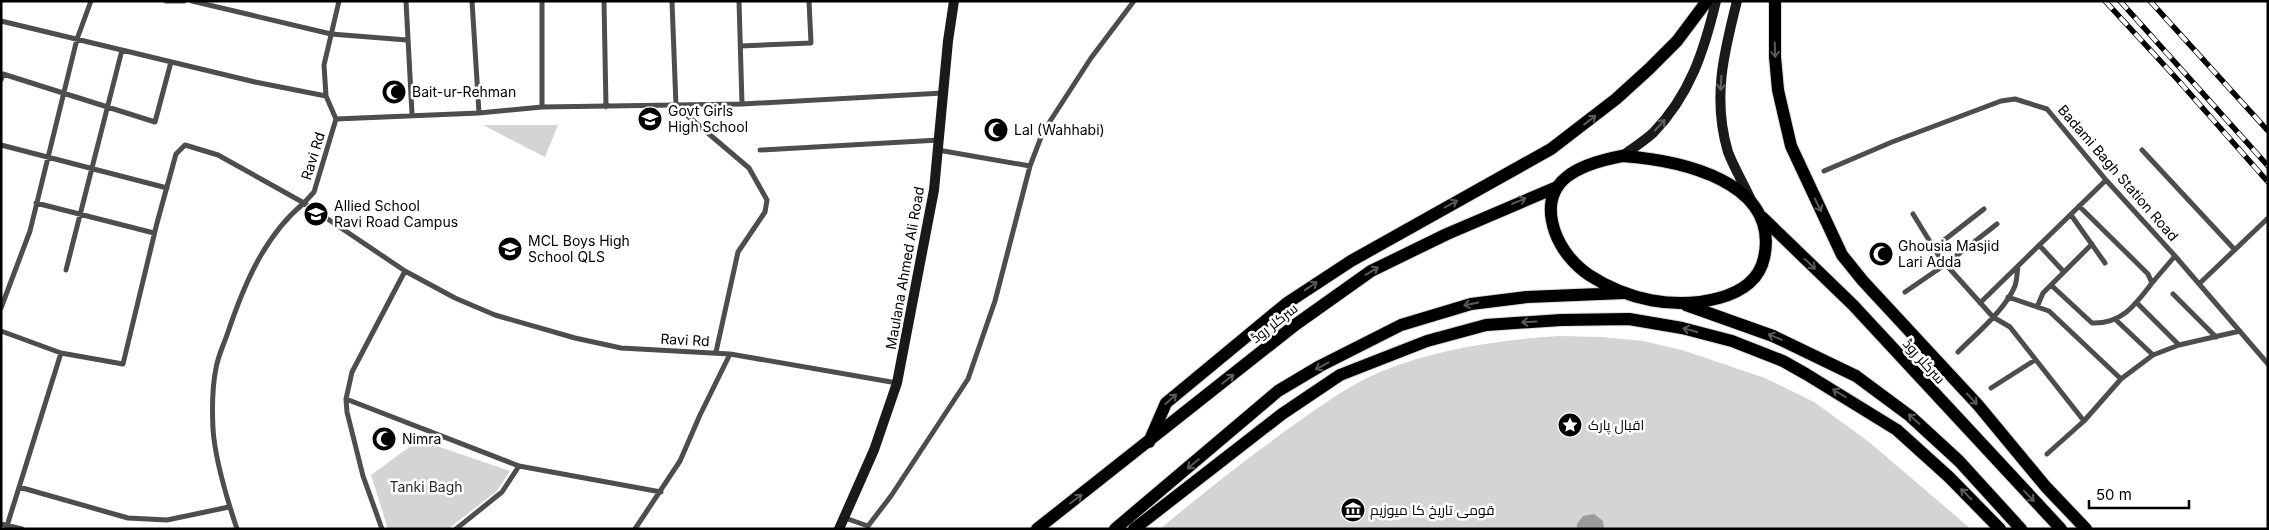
<svg xmlns="http://www.w3.org/2000/svg" width="2269" height="530" font-family="Inter,Cairo,sans-serif">
	<style>
		.green { fill: #d4d4d4 }
		.water { fill: #9b9b9b }
		.lines { fill: none; stroke-linecap: round; stroke-linejoin: round }
		.primary-casing { stroke: #dbdbdb; stroke-width: 14 }
		.street { stroke: #4d4d4d; stroke-width: 5 }
		.secondary { stroke: #1a1a1a; stroke-width: 10 }
		.primary { stroke: #000; stroke-width: 12 }
		.rail-casing { stroke: #000; stroke-width: 5.5 }
		.rail { stroke: #fff; stroke-width: 4; stroke-dasharray: 11; stroke-linecap: butt }
		.oneway { stroke: #595959 }
		.oneway2 { stroke: #5f5f5f }
		.labels { text-anchor: middle; stroke-width: 5; stroke-linejoin: round; paint-order: stroke }
		.poi-label { font-size: 14px; fill: #000; stroke: #fff; text-anchor: start }
		.street-label { font-size: 14px; fill: #000; stroke: #fff }
		.park-label { font-size: 14px; fill: #2b2b2b; stroke: #fff }
	</style>
	<rect width="100%" height="100%" fill="#fff"/>
	<path class="green" d="M483 125H558L545 157Z
		M1558 336 1601 337 1643 341 1682 350 1765 378 1814 402 1869 442 1971 529H1160C1204 492 1249 457 1295 424 1322 405 1349 385 1380 372 1435 349 1498 340 1558 336Z
		M419 440 510 471 497 491 448 529H388L371 475Z"/>
	<path class="water" d="M1594 514 1603 521 1604 529H1577V524L1583 516Z"/>
	<g class="lines">
		<defs>
			<path id="primary" d="M1775 1V57L1778 90 1791 146 1842 255 1863 281 1978 405 2046 487 2086 529
				M1622 156C1679 160 1781 181 1764 258 1759 281 1741 292 1719 298 1675 310 1627 300 1589 275 1574 265 1561 249 1555 232 1537 180 1580 164 1622 156Z
				M1762 217 1853 305 2061 529
				M1686 305 1773 336 1856 376 1910 416 1959 461 2021 529
				M1149 442 1166 403 1287 303 1351 261 1551 149 1616 99 1649 69 1677 41 1707 1
				M1037 529 1295 325 1371 271 1447 234 1557 187
				M1115 529 1278 391 1320 366 1401 325 1471 304 1527 297 1624 293
				M1134 529 1282 414 1340 375 1427 341 1486 325 1561 320 1629 319 1682 328 1732 341 1783 361 1806 374 1897 430 1949 477 2000 529"/>
		</defs>
		<use href="#primary" class="primary-casing"/>
		<path class="street" d="M166 1H184
			M192 1 331 34 407 40
			M406 1 412 114
			M472 1 479 113
			M542 1V107
			M604 1 606 107
			M672 1 676 106 749 168 767 200 765 212 738 252 716 352
			M739 1 742 104
			M1 21 255 82 326 96
			M741 46 811 43 809 1
			M1 80 3 74 155 122 171 62
			M336 119 326 96 324 65 339 1
			M1 145 167 188
			M760 150 939 140
			M938 150 1030 166
			M2142 150 2235 250
			M1824 171 1892 142 2001 101 2015 99 2047 109 2106 180 2175 256 2268 364
			M36 203 154 233
			M1913 214 1940 258 1993 317 2010 327 2084 421
			M2071 215 2105 263
			M2039 245 2064 272
			M1934 248 1984 209
			M66 270 122 50
			M2152 283 2175 256
			M2199 284 2267 219
			M2051 285 2092 323C2122 324 2135 305 2152 283L2148 274 2079 206
			M1905 292 1946 264 1997 224
			M2173 294 2216 337
			M2008 297 2049 311 2121 379
			M1980 303 2106 180
			M2137 303 2179 345 2240 331
			M2037 307 2043 293 2092 244
			M1 308 30 231 77 39 91 1
			M2116 320 2153 355
			M1 331 61 353 123 364 157 223 176 154 185 145 218 155 304 203C264 236 244 285 228 332 224 344 218 356 216 368 212 388 212 409 213 429 215 460 227 499 237 529
			M1958 352C1976 334 2005 310 2015 286 2017 280 2017 272 2018 266
			M897 383 730 354 621 348 575 338 495 315 455 298 405 271 304 203 314 192 336 119 479 113 542 107 742 104 943 93
			M1991 388 2035 360
			M346 399 519 466 661 492
			M2047 454 2084 421 2121 379 2153 355 2179 345
			M19 487 128 518 167 520 229 507
			M845 518 868 526 891 496 968 379 995 301 1030 166 1043 132 1091 58 1134 1
			M1 524 22 529
			M6 529 61 353
			M382 529 363 476 347 412 346 399 352 372 405 271
			M456 529 502 492 519 466
			M635 529 680 461 700 415 730 354"/>
		<path class="secondary" d="M1737 1C1724 52 1712 99 1728 152 1734 168 1744 184 1751 200
			M1622 156C1632 149 1644 141 1653 133 1690 95 1704 51 1716 1
			M839 529 874 450 897 383 934 190 948 41 954 1"/>
		<use href="#primary" class="primary"/>
		<defs>
			<path id="rail" d="M2105 1 2177 79 2268 182
				M2120 1 2268 166
				M2150 1 2268 131"/>
		</defs>
		<use href="#rail" class="rail-casing"/>
		<use href="#rail" class="rail"/>
	</g>
	<defs><path id="oneway-shaft" d="M-6 0H5M1.5-3L5.5 0L1.5 3" fill="none" stroke-width="1.6" stroke-linecap="round" stroke-linejoin="round" transform="scale(1.25)"/></defs>
	<g class="oneway">
		<use href="#oneway-shaft" transform="translate(1775 50) rotate(88)"/>
		<use href="#oneway-shaft" transform="translate(1590 120) rotate(-38)"/>
		<use href="#oneway-shaft" transform="translate(1519 201) rotate(-23)"/>
		<use href="#oneway-shaft" transform="translate(1451 204) rotate(-28)"/>
		<use href="#oneway-shaft" transform="translate(1818 205) rotate(63)"/>
		<use href="#oneway-shaft" transform="translate(1810 264) rotate(44)"/>
		<use href="#oneway-shaft" transform="translate(1372 271) rotate(-31)"/>
		<use href="#oneway-shaft" transform="translate(1311 286) rotate(-34)"/>
		<use href="#oneway-shaft" transform="translate(1471 304) rotate(168)"/>
		<use href="#oneway-shaft" transform="translate(1529 322) rotate(177)"/>
		<use href="#oneway-shaft" transform="translate(1690 330) rotate(-165)"/>
		<use href="#oneway-shaft" transform="translate(1775 337) rotate(-157)"/>
		<use href="#oneway-shaft" transform="translate(1322 366) rotate(151)"/>
		<use href="#oneway-shaft" transform="translate(1228 379) rotate(-39)"/>
		<use href="#oneway-shaft" transform="translate(1839 393) rotate(-149)"/>
		<use href="#oneway-shaft" transform="translate(1171 399) rotate(-42)"/>
		<use href="#oneway-shaft" transform="translate(1972 399) rotate(47)"/>
		<use href="#oneway-shaft" transform="translate(1914 419) rotate(-139)"/>
		<use href="#oneway-shaft" transform="translate(1193 464) rotate(140)"/>
		<use href="#oneway-shaft" transform="translate(1966 494) rotate(-135)"/>
		<use href="#oneway-shaft" transform="translate(2029 496) rotate(46)"/>
		<use href="#oneway-shaft" transform="translate(1076 499) rotate(-37)"/>
	</g>
	<g class="oneway2">
		<use href="#oneway-shaft" transform="translate(1721 83) rotate(93)"/>
		<use href="#oneway-shaft" transform="translate(1660 125) rotate(-47)"/>
	</g>
	<defs>
		<symbol id="mosque-disc" viewBox="-11 -11 22 22"><circle r="9.5" fill="#000" stroke="#fff"/><path d="M3.5-4.9A6 6 0 1 0 3.5 4.9A5 5 0 1 1 3.5-4.9Z" fill="#fff"/></symbol>
		<symbol id="school-disc" viewBox="-11 -11 22 22"><circle r="9.5" fill="#000" stroke="#fff"/><path d="M0-5L7-2L0 1L-7-2ZM-4 1L0 2.5L4 1V4Q0 6-4 4Z" fill="#fff"/></symbol>
		<symbol id="sight-disc" viewBox="-11 -11 22 22"><circle r="9.5" fill="#000" stroke="#fff"/><path d="M0-6L1.8-2.2L6-1.7L2.9 1.2L3.7 5.4L0 3.3L-3.7 5.4L-2.9 1.2L-6-1.7L-1.8-2.2Z" fill="#fff"/></symbol>
		<symbol id="museum-disc" viewBox="-11 -11 22 22"><circle r="9.5" fill="#000" stroke="#fff"/><path d="M0-6L6-3V-2H-6V-3ZM-5-1h2V3h-2ZM-1-1h2V3h-2ZM3-1h2V3H3ZM-6 4H6V6H-6Z" fill="#fff"/></symbol>
	</defs>
	<g fill-rule="evenodd">
		<use href="#mosque-disc" x="380" y="78" width="28" height="28"/>
		<use href="#school-disc" x="636" y="105" width="28" height="28"/>
		<use href="#mosque-disc" x="982" y="116" width="28" height="28"/>
		<use href="#school-disc" x="302" y="200" width="28" height="28"/>
		<use href="#school-disc" x="496" y="235" width="28" height="28"/>
		<use href="#mosque-disc" x="1867" y="240" width="28" height="28"/>
		<use href="#sight-disc" x="1556" y="411" width="28" height="28"/>
		<use href="#mosque-disc" x="370" y="425" width="28" height="28"/>
		<use href="#museum-disc" x="1339" y="496" width="28" height="28"/>
	</g>
	<g class="labels">
		<g class="poi-label">
			<text x="412" y="97">Bait-ur-Rehman</text>
			<text x="668" y="116">Govt Girls<tspan x="668" dy="16">High School</tspan></text>
			<text x="1014" y="135">Lal (Wahhabi)</text>
			<text x="334" y="211">Allied School<tspan x="334" dy="16">Ravi Road Campus</tspan></text>
			<text x="528" y="246">MCL Boys High<tspan x="528" dy="16">School QLS</tspan></text>
			<text x="1898" y="251">Ghousia Masjid<tspan x="1898" dy="16">Lari Adda</tspan></text>
			<text x="1588" y="430">اقبال پارک</text>
			<text x="402" y="444">Nimra</text>
			<text x="1370" y="515">قومی تاریخ کا میوزیم</text>
		</g>
		<g class="street-label">
			<text transform="translate(313 156) rotate(-73)" y="5">Ravi Rd</text>
			<text transform="translate(2118 173) rotate(49)" y="5">Badami Bagh Station Road</text>
			<text transform="translate(905 268) rotate(-80)" y="5">Maulana Ahmed Ali Road</text>
			<text transform="translate(1274 323) rotate(-38)" y="5">سرکلر روڈ</text>
			<text transform="translate(685 340) rotate(3)" y="5">Ravi Rd</text>
			<text transform="translate(1924 361) rotate(48)" y="5">سرکلر روڈ</text>
		</g>
		<g class="park-label">
			<text x="426" y="492">Tanki Bagh</text>
		</g>
	</g>
	<rect width="2269" height="530" fill="none" stroke="#000000" stroke-width="5"/>
	<path d="M2089 500v8h100v-8" fill="none" stroke="#000000" stroke-width="2.5"/>
	<text x="2096" y="500" font-size="15" fill="#000000" stroke="#ffffff" stroke-width="4" paint-order="stroke">50 m</text>
</svg>
